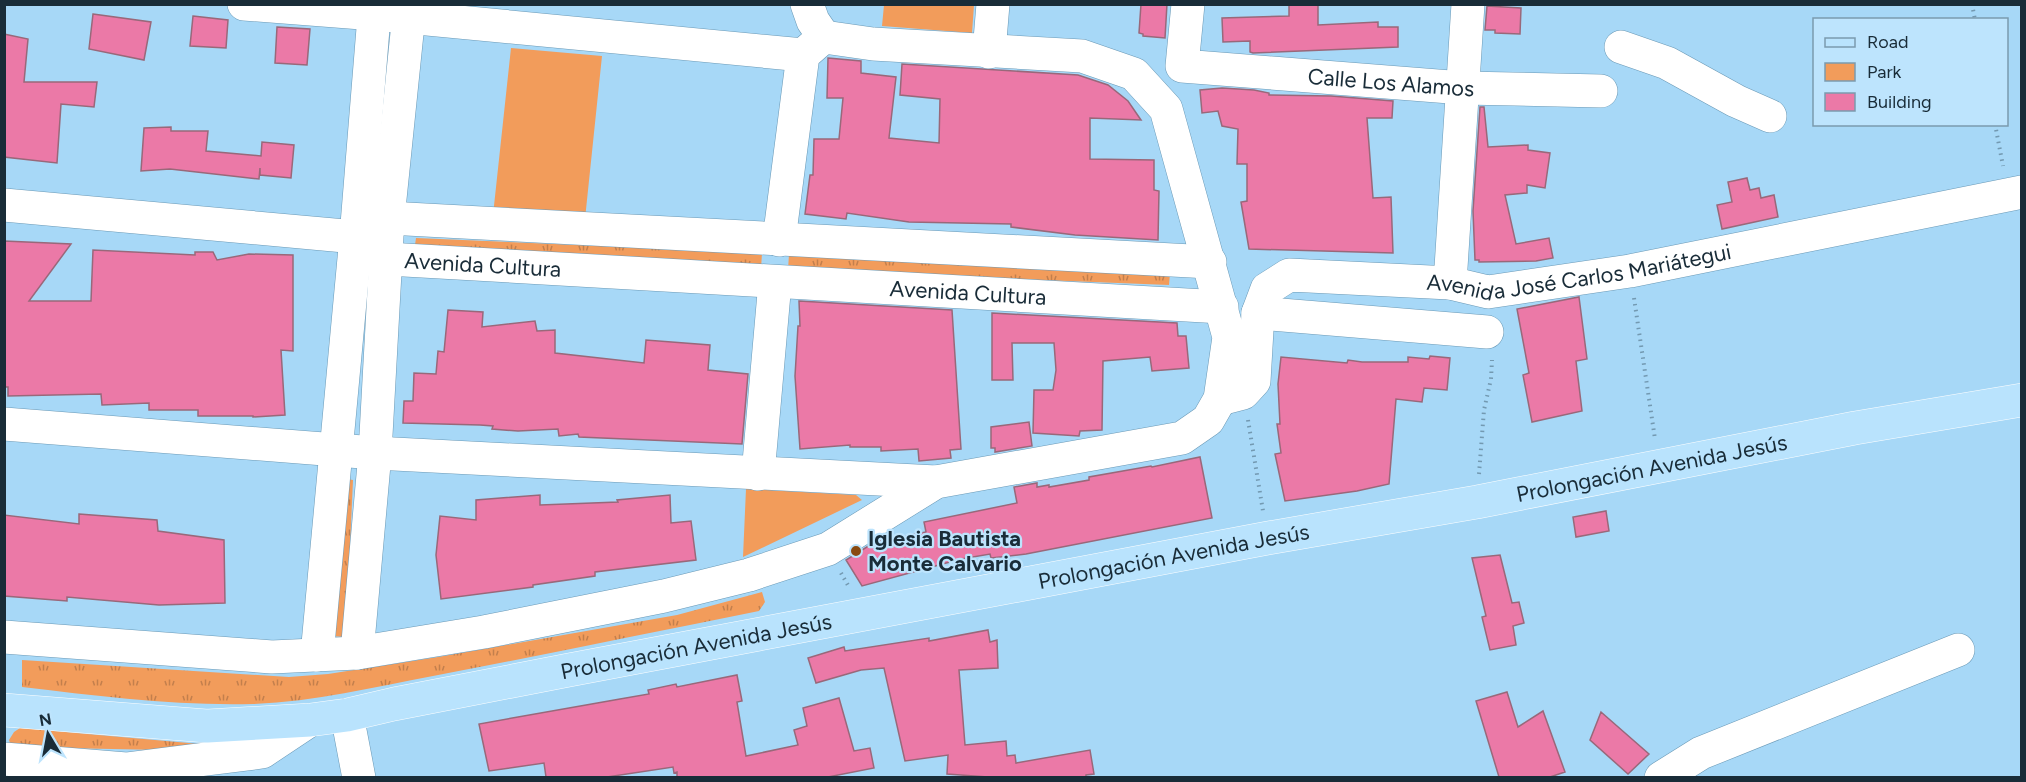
<svg xmlns="http://www.w3.org/2000/svg" width="2026" height="782" font-family="Figtree,sans-serif">
	<style>
		.grass { fill: url(#grass-tufts) }
		.green { fill: #f29c5b }
		.building { fill: #eb79a7; stroke: #99687a; stroke-width: 1.5 }
		.lines { fill: none; stroke-linecap: round; stroke-linejoin: round }
		.minor-casing { stroke: #6a99b6; stroke-width: 34 }
		.major-casing { stroke: #fff; stroke-width: 34 }
		.path { stroke: #7399b1; stroke-width: 4; stroke-dasharray: 1.5 4.5; stroke-linecap: butt }
		.minor { stroke: #fff; stroke-width: 33 }
		.major { stroke: #b9e3fd; stroke-width: 33 }
		.poi-dot { fill: #894a10; stroke: #bde4fd; stroke-width: 2 }
		.labels { text-anchor: middle; stroke-width: 4.5; stroke-linejoin: round; paint-order: stroke }
		.street-label { font-size: 22px; fill: #192c38; stroke: #bde4fd }
		.poi-label { font-size: 22px; font-weight: bold; fill: #192c38; stroke: #bde4fd; text-anchor: start }
	</style>
	<defs>
		<pattern id="grass-tufts" width="24" height="20" patternUnits="userSpaceOnUse" patternTransform="scale(1.5)"><rect width="24" height="20" fill="#f29c5b"/><path d="M3 7l-1-3M5 7V3M7 7l1-3M15 17l-1-3M17 17v-4M19 17l1-3" fill="none" stroke="#c37f4c"/></pattern>
	</defs>
	<rect width="100%" height="100%" fill="#a7d8f7"/>
	<path class="grass" d="M416 238 762 253 761 269 415 245Z
		M789 254 1170 273 1169 285 788 270Z
		M336 477 353 480 346 637 330 636Z
		M762 592 765 602 759 611C650 633 542 655 433 676 374 687 314 702 253 704 176 706 98 696 22 687V660L289 677 328 674 438 657 677 615Z
		M20 728 200 744 162 750 11 747 9 740 14 732Z"/>
	<path class="green" d="M884 5H974L972 33 882 26Z
		M511 48 602 56 585 219 493 215Z
		M746 489 856 495 862 500 743 557Z"/>
	<path class="building" d="M1141 4H1167L1165 38 1143 36V34L1139 33Z
		M1289 4H1318V25L1378 22V27H1398V47L1253 53 1250 52V41L1223 42 1222 18 1289 16Z
		M1487 6 1521 8 1520 34 1495 33V30H1485Z
		M93 14 151 22 144 60 89 49Z
		M193 16 228 20 226 48 190 46Z
		M277 27 310 29 307 65 275 63Z
		M4 34 28 39 24 82H97L94 107 61 104 57 163 4 157Z
		M828 58 861 61V73L896 77 889 138 939 143 940 99 900 95 902 64 1078 75 1108 85 1128 101 1141 120 1090 118V159L1154 160V190L1159 191 1158 240 1075 235 1011 227V224L909 222 847 213 846 219 805 214 810 175H813L814 139H839L843 98H827Z
		M1222 88 1254 90 1269 93V95L1331 96 1393 101 1392 118H1367L1373 198 1391 197 1393 253 1249 249 1241 202 1247 201V164H1237L1238 129 1222 126 1218 111 1202 113 1200 90Z
		M1480 107H1484L1488 147 1528 145V150L1550 153 1545 188 1527 185V193L1505 195 1516 244 1549 238 1553 258 1536 261 1479 262V260H1475L1473 211Z
		M171 127V131H208L206 151 261 156 262 142 294 145 291 178 260 175V168L259 179 170 169 141 171 144 128Z
		M1747 178 1750 190 1759 188 1761 198 1774 195 1778 217 1722 229 1717 205 1732 202 1728 182Z
		M4 241 71 244 29 301H91L93 250 195 255V252H213L217 260 249 254 293 255V351L281 350 285 415 253 417V416H198V410H149V403L102 405 101 394 8 396V387H4Z
		M1579 297 1587 359 1576 361 1582 411 1532 422 1523 375 1529 373 1517 309Z
		M799 301 952 310 961 449 950 450 951 458 919 461 918 449 881 451V447H850V445L800 449 795 376 798 326H800Z
		M448 310 483 312 482 327 535 321 537 331 555 330V353L644 363 646 340 710 345 708 370 748 374 742 444 579 437 578 434 559 436 558 429 518 431 492 429 493 426 480 425 403 423 404 401H413L414 373 436 374 438 351 444 352Z
		M992 313 1177 323 1178 336H1186L1189 368 1152 371 1150 357 1103 361 1102 430 1080 431 1079 436 1033 433 1034 390H1053L1056 370 1054 343H1012L1013 380H992Z
		M1430 356 1450 358 1447 390 1424 388 1422 402 1396 399 1389 484 1357 491 1285 501 1275 454 1281 453 1277 424H1280L1278 384 1281 357 1347 363 1348 360 1362 362H1408V357L1429 359Z
		M1029 422 1032 446 995 452V448H991V427Z
		M1200 457 1212 518 1026 554 991 558 990 554 961 559 862 586 846 560 878 540 879 541 926 532 924 522 1017 503 1014 487 1037 483V487L1049 485V487L1089 480V477L1151 466 1152 467Z
		M540 495V505L618 502 617 500 670 495 671 523 691 521 696 560 595 572V576L533 585V587L441 599 436 555 440 516 476 520V500Z
		M1606 511 1609 531 1576 537 1573 517Z
		M79 514 157 520 158 531 224 540 225 603 159 605 67 597V601L4 596V515L79 524Z
		M1500 555 1512 603 1519 602 1524 623 1513 626 1516 645 1490 650 1482 617 1486 616 1472 558Z
		M988 630 990 642 997 640 998 668 959 670 965 745 1006 741 1007 756 1015 755 1016 763 1090 750 1094 774 1086 775V777H988L947 774 948 755 905 761 884 668 861 670 816 683 808 658 844 647 845 651 929 638V641Z
		M737 675 742 701 737 702 746 756 798 745 794 730 807 726 803 708 839 698 854 751 870 748 874 768 828 777H677V772L674 773 673 767 607 777H546L544 763 489 771 479 724 620 699 649 694 648 690 676 684 677 687Z
		M1507 692 1518 727 1543 711 1565 772 1550 777H1499L1476 701Z
		M1601 712 1649 754 1628 774 1590 740Z"/>
	<g class="lines">
		<defs>
			<g id="minor">
				<path d="M244 4 375 14 803 55"/>
				<path d="M807 4 813 21 824 37"/>
				<path id="s1" d="M1188 4 1182 66 1463 88 1601 91"/>
				<path d="M1621 47 1667 63 1736 101 1770 116"/>
				<path d="M989 52 993 4"/>
				<path d="M4 205 356 237"/>
				<path id="s2" d="M356 237 387 259 1222 307"/>
				<path d="M356 237 388 218 1210 262"/>
				<path d="M779 240 803 55 820 40"/>
				<path d="M1450 283 1468 4"/>
				<path d="M1258 313 1487 332"/>
				<path id="s3" d="M1220 399 1243 393 1254 381 1258 313 1267 289 1289 275 1450 283 1488 292 1630 271 2022 192"/>
				<path d="M4 424 375 453 936 482"/>
				<path d="M758 474 775 282"/>
				<path d="M4 637 272 657 357 653 484 632 664 596 749 575 828 549 936 482 1182 438 1208 420 1220 399 1229 337 1166 109 1134 74 1082 56 873 44 824 37"/>
				<path d="M357 653 375 453 388 218 410 4"/>
				<path d="M317 655 356 237 375 4"/>
				<path d="M347 715 359 778"/>
				<path d="M4 759 126 769 262 752 310 720"/>
				<path d="M1661 778 1701 753 1958 650"/>
			</g>
			<g id="major">
				<path id="s4" d="M4 710 207 726 310 720 347 715 394 704 569 670 1268 538 1477 502 1855 428 2022 400"/>
			</g>
		</defs>
		<use href="#minor" class="minor-casing"/>
		<use href="#major" class="major-casing"/>
		<path class="path" d="M1972 4 1975 20
			M1995 124 2003 166
			M1634 298 1655 439
			M1248 420 1263 511
			M1479 474 1484 410 1491 379 1492 360
			M841 573 849 587"/>
		<use href="#minor" class="minor"/>
		<use href="#major" class="major"/>
	</g>
	<circle class="poi-dot" cx="856" cy="551" r="6"/>
	<g class="labels">
		<g class="street-label">
			<text dy="8" stroke="none"><textPath href="#s1" startOffset="272">Calle Los Alamos</textPath></text>
			<text dy="8" stroke="none"><textPath href="#s2" startOffset="134">Avenida Cultura</textPath></text>
			<text dy="8" stroke="none"><textPath href="#s3" startOffset="452">Avenida José Carlos Mariátegui</textPath></text>
			<text dy="8" stroke="none"><textPath href="#s2" startOffset="620">Avenida Cultura</textPath></text>
			<text dy="8" stroke="none"><textPath href="#s4" startOffset="1672">Prolongación Avenida Jesús</textPath></text>
			<text dy="8" stroke="none"><textPath href="#s4" startOffset="1186">Prolongación Avenida Jesús</textPath></text>
			<text dy="8" stroke="none"><textPath href="#s4" startOffset="700">Prolongación Avenida Jesús</textPath></text>
		</g>
		<g class="poi-label">
			<text x="868" y="546">Iglesia Bautista<tspan x="868" dy="25">Monte Calvario</tspan></text>
		</g>
	</g>
	<rect width="2026" height="782" fill="none" stroke="#192c38" stroke-width="12"/>
	<rect x="1813" y="18" width="195" height="108" fill="#bde4fd" stroke="#7b9aae" stroke-width="1.5"/>
	<rect x="1825" y="38" width="30" height="9" fill="#b9e3fd" stroke="#7b9aae" stroke-width="1.5"/>
	<text x="1867" y="48" font-size="18" fill="#192c38">Road</text>
	<rect x="1825" y="63" width="30" height="18" fill="#f29c5b" stroke="#7b9aae" stroke-width="1.5"/>
	<text x="1867" y="78" font-size="18" fill="#192c38">Park</text>
	<rect x="1825" y="93" width="30" height="18" fill="#eb79a7" stroke="#7b9aae" stroke-width="1.5"/>
	<text x="1867" y="108" font-size="18" fill="#192c38">Building</text>
	<g transform="translate(48 734) rotate(350)" stroke="#bde4fd" stroke-width="4.5" paint-order="stroke">
	<path d="M0-4.5L10 22L0 15L-10 22Z" fill="#192c38"/>
	<text y="-9" font-size="16" font-weight="bold" text-anchor="middle" fill="#192c38">N</text>
	</g>
</svg>
